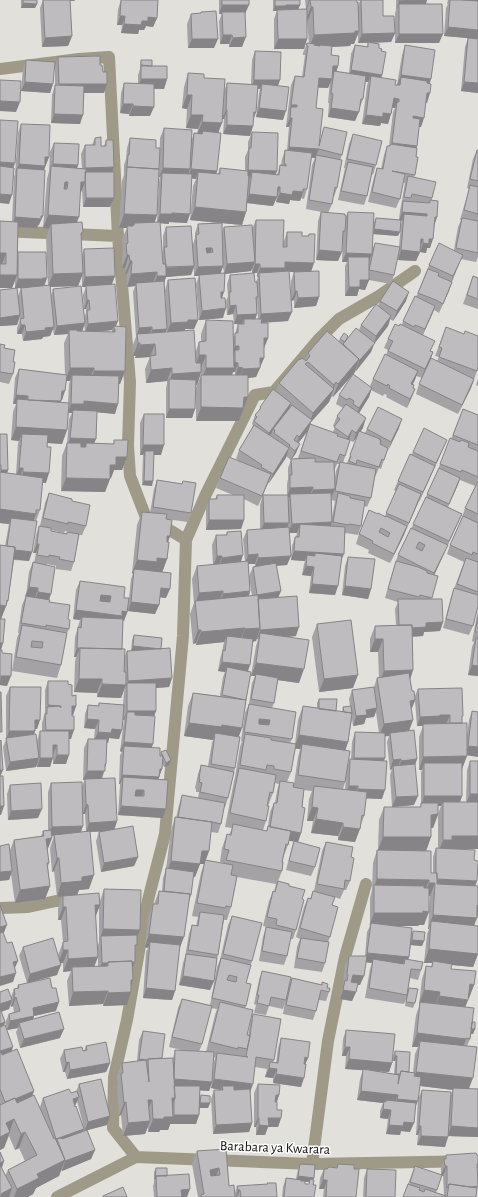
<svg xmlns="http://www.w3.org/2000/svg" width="478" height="1197" font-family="'Alegreya Sans',sans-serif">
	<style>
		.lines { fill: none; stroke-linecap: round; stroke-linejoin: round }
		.minor { stroke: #9f9a87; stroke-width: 12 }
		.wall { fill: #a4a2a5; fill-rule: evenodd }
		.shaded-wall { fill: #868486 }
		.building { fill: #bfbcc0; stroke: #868486; fill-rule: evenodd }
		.labels { text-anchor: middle; stroke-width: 3; stroke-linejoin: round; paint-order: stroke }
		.street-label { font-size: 14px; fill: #11100f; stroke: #fff }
	</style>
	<rect width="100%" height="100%" fill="#e1e0da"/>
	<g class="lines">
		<path class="minor" d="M0 69 79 59 109 57 118 236 130 382 128 445 130 476 145 515 186 540 183 636 165 834 148 900 127 1020 114 1077 113 1128 136 1157
			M0 231 118 236
			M186 540 206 494 255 395 274 392 319 339 339 319 379 296 415 271
			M0 908 28 907 56 901 76 900
			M312 1164 328 1041 345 957 366 884
			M57 1197 136 1157 312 1164 478 1161"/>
	</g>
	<path class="wall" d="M21 0H37V4L35 8H21Z
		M43 0H75L74 1H70L72 36 68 46 42 47 40 8Z
		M121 0H158L157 18 153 27 146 26 144 30H139L138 34 121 33 122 25H117L118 9Z
		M219 0H249L245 14 242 47H229V44H220L219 21 222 14H219Z
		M273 0H300V5L298 9H307H306L305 0H357V3L358 6 360 1H358V0H383V16L395 33 391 42 371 43 381 51 382 75 381 78 395 85H397L402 55 405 45 429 84 427 103 426 102 421 127H419L416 148 415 175 414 177 432 198V201L437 217 434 226 430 248H427L426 253 420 252 416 261 398 260V253L394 275 391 284 369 280 365 290 359 289 357 296H345V266L347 262H342L343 236 338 261 316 260 318 221 321 212 327 213 306 209 312 165 315 158H311L307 189 304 199 301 198 300 201 290 200 289 204 276 202 277 196 273 206 247 203 246 212 242 225 222 223V232L224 227 252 234V229L256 220 284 241 287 232 302 236H308L309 234 311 271 319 297 316 306 294 308V300L291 301V281L294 272H302H289L288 321 262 323 268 338 264 348V347V358L256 377 248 378V397L239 421H196V388L201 375V373L197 385H196L195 409 192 418H166V388L167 384V381L146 383 145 369 150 357 135 358 136 356H133L132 347 136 337 133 292 135 286 127 287V274H125V268H122V257L123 252 122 239 127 228H119L122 181 124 175V165L126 159 127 148 130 138 156 148 157 215 155 222H157L159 182 160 177H159L160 138 164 128 191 142 194 133H197L198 129 186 128 187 109 182 108 184 87 188 73 204 78 224 92 227 83 251 84 252 60 255 51 278 86 283 120 256 117 259 94 260 89H257L256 112 253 119V126L250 136 223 134 224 119H222L218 133 217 171 216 174H218L220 168 245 171V157L248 150V142L252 132 276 175H277L280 165H281L282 159 285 150H287L289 127H286L291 85 295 76 302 77 305 55H303V53L307 43 309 44 307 20V39L304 49H274V19L277 11H273ZM358 34V43H368L367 47 355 45 351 54 349 73 336 72 338 66 331 55 332 47 350 46 351 44H354ZM330 81 328 103H329L328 117 355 121 363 99 365 82H368L367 86 362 124 380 126 381 123 388 124 392 108H395L393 112 389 146H387L384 155 381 169 377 168 374 177 368 202 396 208 400 199 403 182 405 183 401 206 400 211 399 220 376 218 374 222 373 234 398 236 401 221H402L401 224 399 247 375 243 372 250 348 212 346 216 328 213 332 204 333 196 334 197 337 188 340 160 342 155 324 127 320 141 316 108 318 88H328ZM192 178 196 179 193 186 190 220 217 223 198 224 195 233V238L193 244V252L166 227 163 236V250L162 254 160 223 169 224V222L187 223ZM223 267 224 273 220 274ZM194 268V276H199L196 284 199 320 223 318 222 298 225 274 251 271 252 269V273H257V277H258L256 282H255L230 275 227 284 228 296 226 301 227 315 233 314 234 324H242H238L234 337 206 320 201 334V341L199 342 196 351 185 331V329H194L198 320 168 280 165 290 167 332H166L164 283 166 277 191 275ZM257 300 258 319H255L257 314ZM233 372H235V375H232Z
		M396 0H427L426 4 439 43H395V13L396 10Z
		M448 0H478V93L461 91 465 47 468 38 444 36 446 8 448 4H447Z
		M201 12 214 48H188L187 24 191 14 200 13Z
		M58 57 100 65 103 72 104 93H84L80 124 51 123 52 95 55 85V66Z
		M26 60 53 84 50 93 21 91 23 69Z
		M141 60 152 66 167 79 164 89H154L150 116H129V114L120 113 121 93 124 83 138 84V75L140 69V64Z
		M21 124 49 157 44 170 39 225H38L37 228 18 227V254V252L44 286 48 285 46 237 49 229 43 228 47 179 49 171 50 152 54 143 78 165 77 168H82L81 154 85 145H92L95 138 101 146H104L106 140 112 172 114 198 110 207H83L82 189 80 195 76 223 81 237 82 255 84 249 115 276 112 284 116 326 125 371 120 384H119L115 414 97 412 96 439 94 443 113 444 114 440 127 457 122 470H114L111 478H110L105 492 61 491 62 456 67 443 69 419 72 413H68L67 430 62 444 47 443 46 483 42 482 40 510 36 521 32 552 29 561 14 560 8 601 1 619 3 643 1 650 2 653 7 686 0 685V545L5 546 9 524 0 523V434L8 470 7 473 16 474 18 443 19 441 11 440 13 412 16 404H13L15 378 19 369 65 375 64 343 68 334 54 335 53 329 50 336 43 337 42 339 23 341 22 334H17V328L20 320V317L17 325 0 326V290L15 288V281L12 288H0V221L12 222 14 177 15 174 18 133ZM82 276V287H86L83 295 84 309H86V313L84 318 53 289 51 296 50 287 78 286ZM17 288H21L18 296ZM84 324 85 331H82ZM112 330V332H99ZM66 381H70L69 384 68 403 61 402V400H62Z
		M353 134 376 165 373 175 372 174 367 196 364 205 338 200 345 168H344L349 144Z
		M477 150H478V257L476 262 461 259 452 282 449 291 439 313 434 310 423 335 431 351 433 352 430 361 422 378 416 376 412 385 413 388 415 389 407 408 386 397 387 395 384 394 383 396 371 390 369 397 359 413 363 428 360 431 365 433 367 429 399 428 387 451 381 469 379 468 375 477V476L371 498 367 507 364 506 361 526 358 535 346 533 345 534 341 562 335 595 309 593 311 576 302 575 304 564 305 561 291 560 292 546 295 537H296L297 533H289L287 565 276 566 281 591 278 598 296 636 287 637 299 683 278 680 274 703 272 708 292 739 290 743 295 744 298 720 303 706 317 708V703L319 699 336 711 342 712 343 707 350 706 349 699 352 690 374 687 377 678H379L378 652H370V639L375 626 396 625 395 609 398 602 385 598 393 570 398 555 411 529 426 497 437 473 440 464 451 439 463 409 478 415V480L475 486 460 480 448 507 462 514 458 523 434 575 438 576 431 599 443 622 440 631 424 632 423 636 412 637 413 670 410 679 412 691 414 698 418 689 462 719V723L467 736 469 720 472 711 478 712 467 755 462 769V796L460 802H466L467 770 470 761 478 849H455L474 860 475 886H478V915L474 925 478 954 473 967 451 965V969L474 985 469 998H468L465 1007 475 1029 473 1034H471L470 1039 467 1046 469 1089H478V1137L448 1136 445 1147 417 1145 418 1135H416L418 1099 422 1090 450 1096 453 1090 420 1086 410 1132 401 1131 400 1135 386 1134 388 1119 380 1118V1111L383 1103 357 1100 360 1079 363 1070 345 1069 346 1056H342L343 1039 346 1030 392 1063 389 1072 374 1071 394 1074 395 1061H393V1056L395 1051 409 1072H413L415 1054 418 1047H412L416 1015 420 1004H419L422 979 426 966 431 967 432 963H424L427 934 429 929H428L430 896H429L424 925H419L418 926H400L424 941 422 946 411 945 408 959 421 970 418 980 410 978 408 988 415 1003 413 1008 405 1006 406 999 404 1004 365 998 370 969 372 963 366 962 360 985H357L356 992 352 1001 340 999 342 989 344 984H343L345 965 349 956H365L367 932 370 926V898L372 890 373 863 377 850H378L379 820 384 807H420L421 803V772L422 770H419V737L423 726H417L415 701 411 710 413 720 409 731 417 759 415 765 414 805 392 807 390 775 392 769 390 770 387 742 389 736H385V758L384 760 382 799 366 798 364 816 355 842 338 840V836L311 833 313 821H307L309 799 312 791 304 790 302 807 301 833 298 842 315 867 311 876 286 870 291 851 294 841H289L288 845 283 858 282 871 278 881 289 886 302 899 296 930 293 939H290L287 956 284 965 259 961 263 937 266 927 274 929 263 926 269 901 273 891 274 892 276 884 237 877 231 907 227 920H224L218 955 217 959 214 981 210 990 179 985 183 963 185 957 189 934 192 925 196 926 198 917 192 916 201 873 204 864H200L195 877H193L191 895 189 902 179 950 175 991 172 1000 143 998 146 952 148 948 145 947 148 917 153 904H154L159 891H162L163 878 166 869 171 831 175 817 176 818 179 805 182 795 198 798 199 792H196V789L195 788 198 774 201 765 208 766 212 743 213 740 184 736 188 706 193 693 220 696 223 677 225 672 218 671 220 659 222 652 224 642 196 645V643L193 644 190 614 194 603 192 579 197 566 213 565 212 545 216 535H226L227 532 241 562 245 561 243 539 247 530 260 529V505L263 495H287V484L288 479V468L291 460 286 456 269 483H268L258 506 244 499V520L241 529 206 530V508L209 499H215L217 495H233L216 488 220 478 238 460 236 459 239 450 251 430 253 425 252 424 255 415 259 411 260 407 276 391 279 383 300 360H305L308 353 339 341 340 339 348 338 359 330 361 325 378 306 380 301H406L393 321 390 319 388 326 374 344 371 352 356 371 355 370V372L333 397 332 396 329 402 311 422V425L333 432 335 427 333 426 337 416 343 408 336 404 339 395 370 386 373 379 386 355 388 350 384 348 388 339 399 326 402 325 403 321 416 297 429 265 454 250 458 227 461 220H460L469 189 467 188 473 159ZM307 432 298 458 292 459 296 453 298 443ZM358 435 347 463H343L350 440H349L353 442ZM337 464H339L336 471 334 483V471ZM332 495 331 500 335 501 332 517 331 498ZM248 564H255V567H253L249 576 252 596H249L250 591ZM257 638V639H258L256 646 251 676H255L252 683 249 704 245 713 241 741H242L240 747 235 777 234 781 225 827 232 828 229 835 227 834 222 848 220 862 224 863V864L206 860 209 851 211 832 218 833 221 824 224 807H225L228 798 234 772 235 768 238 737 242 728 245 703 246 700 248 671 253 642 256 641ZM376 712 379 733 355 732 352 742 351 759H350L348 765 345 750 348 742 352 719 353 726 364 724 366 718 374 717ZM295 749H300L298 757 294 784 287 782 291 772ZM346 774 345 790 343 789 345 782ZM275 783 279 784 277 791 275 803H274L270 812 268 826 266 831 263 830 266 821 268 806 273 793ZM438 806H441L438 814ZM438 815V848H436L433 857V873H431L388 850 426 851 431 837V828H433Z
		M473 276 478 278V309L463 304Z
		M446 327 478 368 471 388 458 414 416 394 419 384 437 361 439 357 435 356Z
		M0 344 4 348 13 362V374L9 384 0 382Z
		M478 379V386L476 385Z
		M144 414 161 455H154L152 486 142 485 143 455H140V423Z
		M443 449 419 502V501L404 535 390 563 368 553 369 550 356 544 359 534 378 514 385 516 396 491 394 490 398 481 413 452Z
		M157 480 182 484 183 481 191 513 188 522 166 519 170 536 168 542 167 559 162 572 166 598 160 597 159 605 155 614 128 611 124 621H123L122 649 125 656 127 651H131L132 640 134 635 161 649 172 678 169 687 156 688V711L154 716 153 744 151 748 160 756 161 752 171 760 169 765 164 767 162 763V769L158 779 166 809 163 818 118 815 120 786V784H119L120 755 122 752 120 751 124 720H123V712L119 739 109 738 108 743 107 742 105 769 102 779 117 821 114 829 138 857 134 866 101 872 96 841 99 832 104 831 90 832 89 889 79 890 77 895 100 901 104 889 137 938 135 952V962L133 970V980L131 985 127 1005 103 1006V1004L69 1006 67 981 71 971 63 972V963H60L57 975 27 983 19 956 23 947 58 955 63 942 61 920H58V909L62 896 57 897 54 871 52 872 50 848 54 836H51L52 838 47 850 49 863 48 867 50 886 45 899 15 903 11 874 9 880 10 850 14 840 41 836 43 831 48 830V792L51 783 82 786 85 780H83L84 748 88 739H94L95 729 84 728 85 714 88 705 98 706 99 703 123 705 124 692 125 688 121 698 97 697V693L74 692 75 662 76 657H74L75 637 80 620 73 619 76 590 80 581 124 598H129L131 579 133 574 132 573 137 525 142 512 150 513 154 489ZM83 814H85L86 831 81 832ZM99 907V942L98 945V966H94L95 918Z
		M478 481V606L473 626 469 635 443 628 451 597 464 562 447 554 450 545 461 521 465 508Z
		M49 493 72 501 86 526 82 535H79L74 562 71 571 56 569V566L47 564 46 565 49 602 68 619 69 629 66 635 61 665 57 678 12 671 17 638 19 633H18L22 605 26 596 29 572 33 562 34 563 36 553H33L36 535 39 526H40L45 503ZM51 530 64 533 65 531 69 532 66 534 51 531Z
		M348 557 371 589 368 599 342 595 345 566Z
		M478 610V676L468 675 472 647 474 642 472 641Z
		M317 624 353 688 319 692 312 637Z
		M48 681 68 684 76 706 73 715H72L71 739H69L66 764H53V754L50 767H37V765L36 767 6 771 3 747 6 740V696L10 687 37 729H35L34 734 37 741 40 731H42V723L45 712V690Z
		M10 785 38 818 8 820 7 794Z
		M326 842 351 857 350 881 346 890H344L340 899 335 897 332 905 330 937 328 942 325 963 322 972 294 968 297 947 300 939 296 937 304 907 308 898 310 899 313 891H314L322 851Z
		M232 916 252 961 246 983V1006L245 1008 247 1035 248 1036 250 1024 253 1014 274 1060 273 1063H276L278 1048 281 1038 308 1058 305 1064 301 1087 273 1083V1078L265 1077 267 1069 255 1067 250 1092 252 1123 249 1132 213 1134 211 1099 214 1090H221L211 1088 212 1083 209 1091 200 1090V1099L201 1095 210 1103 208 1108H200L199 1115 196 1124H170V1123L168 1130H160L159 1132H148V1127L145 1134 123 1136 121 1115 119 1116 117 1087 118 1084 117 1076 122 1063 137 1061 139 1040 143 1031 162 1058H173L175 1050 186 1051 169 1047 178 1008 182 999 210 1005 217 967 220 960 228 925ZM211 1008 217 1009 215 1015 206 1052H199L202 1044ZM214 1057 215 1058 214 1062 212 1075Z
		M262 971 289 985 292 978 321 985 322 982 327 988 329 992 326 1001 319 1000 316 1011 313 1020 283 1014 285 1002 283 1009 269 1006 266 1015 254 1013 256 1005 254 1004 259 980Z
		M18 985 56 1011 34 1016 33 1020 60 1038 20 1048 16 1032 18 1028 7 1030 5 1023 9 1014 14 1012 13 1006 11 1007 10 1005 9 1009 1 1012 5 1022 4 1025 11 1051 34 1091 32 1096 40 1107 43 1098 71 1093 76 1092 79 1084 107 1125 84 1131V1129L83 1132 95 1150 91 1159 62 1171 61 1170 59 1176 36 1188 33 1194 28 1197H0V1152L4 1161 2 1168 5 1176 8 1170 25 1161 19 1148 15 1150 9 1136 4 1148 0 1150V992L11 997 14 989 17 988ZM77 1101 84 1128 75 1106Z
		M86 1046 110 1063 106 1072 67 1079 65 1072H63L60 1059 64 1050 84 1051Z
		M258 1084 279 1095 277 1102V1110L281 1118 278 1127H268L265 1135H256V1127H254V1093Z
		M226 1149 229 1186 235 1193 237 1186 267 1184V1183L277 1197H198L192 1164 197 1151Z
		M446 1155H478V1187L477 1191 476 1197H403L408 1184 415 1166 441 1175V1168ZM441 1175 443 1176 444 1195 436 1193Z
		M300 1164 314 1178 313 1180 314 1197H282L283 1187 286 1178 296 1179 298 1169ZM305 1182H309V1184H305Z
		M338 1164 354 1169 356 1197H323L324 1189H319L320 1178 324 1169H327L336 1168Z
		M156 1168 167 1176 187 1197H154L153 1186 154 1183V1172Z
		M367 1169 395 1197H363L364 1178Z"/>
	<path class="shaded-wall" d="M48 0H75L74 1Z
		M309 0H310L307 9H306Z
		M427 0 424 9 399 4 396 10 399 1Z
		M450 0H478V6Z
		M23 3 37 4 35 8H21Z
		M222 5H249L245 14 222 12V14H219Z
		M286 5H300L298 10H277V11H273L275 6Z
		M311 7H313L308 20H306Z
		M120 16H125L122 25H117Z
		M148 17 157 18 153 27 146 26 144 30H139L138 34 121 33 124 24 142 21Z
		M448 27 478 30V39L444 36Z
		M359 31 354 44H351L350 46 309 48 314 35Z
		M395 33 391 42 358 43 362 34Z
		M399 34H443L439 43H395Z
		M223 35H232L229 44H220Z
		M72 36 68 46 42 47 45 38Z
		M246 37 242 47H229L233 38Z
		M192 39H218L214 48H188Z
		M278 39H307L304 49H274Z
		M333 66H338L335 76 334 71 332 75H330Z
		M351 70 382 75 379 84 371 76 368 82 348 80Z
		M401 75 431 79 428 89 401 77 399 85H397Z
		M319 78 332 79 328 88 316 87Z
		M141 79H167L164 89 138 88Z
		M254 80H280L277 89 262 84 260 89H251Z
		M25 82 53 84 50 93 21 91Z
		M464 82 478 83V93L461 91Z
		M59 84H107L104 93H55Z
		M427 93H430L427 103 423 102Z
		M187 95H192L187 109 182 108Z
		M394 98 399 99 396 105 397 102 395 108 391 107Z
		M0 101 20 102 16 112 0 111Z
		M123 104H133L129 114 120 113Z
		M291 105H297L294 114 291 107 288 114Z
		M133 106 154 107 150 116H129Z
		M259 108 286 111 283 120 256 117Z
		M331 108 359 112 355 121 328 117Z
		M226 110H227L224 119H222Z
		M254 112H256L253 121Z
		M383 113 391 114 388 124 381 123 380 126 362 124 366 115Z
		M54 114 83 115 80 124 51 123Z
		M191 115H203L198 129 186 128Z
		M413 116 424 118 421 127 410 126Z
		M290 118H292L289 127H286Z
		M202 122 222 123 217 136 203 131 201 135H197Z
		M227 125 253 126 250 136 223 134Z
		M392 143 417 146 414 155 388 152Z
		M289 147 319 149 315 158 316 155 315 158 286 156Z
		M45 157H49L42 175 17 168 15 174 19 164Z
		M0 162 15 163 12 172 0 171Z
		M53 164 78 165 75 174 51 168Z
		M114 167 110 177H82L85 168Z
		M163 168 190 169 187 178 162 173 160 177H159Z
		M191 169 217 171 213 180 198 172 196 179 188 178Z
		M248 170 277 171 274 180 252 172 249 180 245 179Z
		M65 182H68L63 195Z
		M81 182H85L80 195Z
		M278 187H280L277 196Z
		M293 191 303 192 300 201 290 200 289 204 276 202 280 193Z
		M0 194 12 195 9 204 0 203Z
		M249 194 277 197 273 206 246 203Z
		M86 198H114L110 207H83Z
		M195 207 246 212 242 225 190 220Z
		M402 212 427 214 424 223 404 214 402 221H399Z
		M172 213 190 214 187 223 169 222V224L157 223 160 214Z
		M124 214 157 215 152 229 127 226V228H119Z
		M48 215 79 217 74 230 51 224 49 229 43 228Z
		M43 216 39 225H38L37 228 12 227 15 217Z
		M435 217H437L434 226Z
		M374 229 400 232 398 236 373 234Z
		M421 239H423L420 248Z
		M429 239H433L430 248H427L426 253 420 252 416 261 398 260 401 250 420 252 423 243Z
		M206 248H212L209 257H203Z
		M319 250 342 252 338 261 316 260Z
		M0 253H6L1 267H0Z
		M346 253 372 254 368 263 348 257 347 262H342Z
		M127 255H129L125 268H122Z
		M463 255 459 264 450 285 453 276Z
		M130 261H132L127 274H125Z
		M255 262 251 271 224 274 227 264Z
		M285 262 314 263 311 272H283L259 273 258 277H257L260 268Z
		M255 264H260L257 273H252Z
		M194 266 191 275 166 277 162 289H152L157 276 166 268Z
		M223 266 220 275 194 276 198 267Z
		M157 272 152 285 136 283 135 286 127 287 131 274Z
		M83 273 78 286 48 287 53 274Z
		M0 275H17L12 288H0Z
		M115 276 111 286 82 287 85 277Z
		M47 278 44 287 40 289 15 288 18 279Z
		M360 280H369L365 290 359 289 357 296H345L349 287Z
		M452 282 449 291 439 313 443 304Z
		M295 291H297L294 300 291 301Z
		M221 292H224L221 301Z
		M409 292 406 301 393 321 397 311Z
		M319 297 316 306 294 308 298 298Z
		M87 300H89L86 309H84Z
		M236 305 233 314 227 315 230 306Z
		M435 306 432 315 421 338 425 329Z
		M226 308 223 318 199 320 202 311Z
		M292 312 288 321 258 323 261 314Z
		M257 314 254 323 244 319 242 324H234L237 315Z
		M20 315 17 325 0 326V318Z
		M391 316 388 326 374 344 371 352 356 371 359 361 374 344 376 336Z
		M188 320H198L194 329H185V331L167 332 171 323Z
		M118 321 110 342H109L114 329V326L112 330 85 333 88 324Z
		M85 323 82 332 69 330 68 334 54 335 57 326Z
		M21 325H25L22 334H17Z
		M54 327 50 336 43 337 42 339 23 341 26 332 45 328Z
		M152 327 149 336 137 334 136 337 139 328Z
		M167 329 164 338 149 339 152 330Z
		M264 338H268L264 348 260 347Z
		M138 343H140L136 356H133Z
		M155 344 150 357 135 358 140 345Z
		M235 346H239L235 355V350L233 355H232Z
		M433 352 430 361 422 378 425 369Z
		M199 355H206L201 368H195Z
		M260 358H264L260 367Z
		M359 359 355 372 333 397 338 384Z
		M235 362 238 363 235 372H233L230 381 201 382 206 368Z
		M238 367 243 368 240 377H235Z
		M70 368H94L89 381 72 375 70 381H65Z
		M172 368 167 381 146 383 151 370Z
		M260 368 256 377 240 379 243 369Z
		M94 371H125L120 384H89Z
		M418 371 415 380 408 393 411 384Z
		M201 372 197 385 169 387V383L172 374Z
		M474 379 471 388 458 414 462 405Z
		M336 382 329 402 311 422 309 430 310 424 307 432 296 446 299 437 309 424 313 413 332 390 334 385Z
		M372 388 369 397 356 418 359 408Z
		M415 389 411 399 407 408 410 399Z
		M62 391H65L62 400H59Z
		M16 395 28 396 25 405 17 399 16 404H13Z
		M244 397H248L239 421H196L201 407Z
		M28 400 61 401 58 410Z
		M84 401 118 404 115 414 73 410 72 413H68L71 404Z
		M291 403 288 413 273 429 271 434 266 442 269 433Z
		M169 409H195L192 418H166Z
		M366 418 363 428 353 442 356 433Z
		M402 419 399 428 388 451 391 442Z
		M16 427 67 430 62 444 21 441 22 434 19 441 11 440Z
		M352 430 349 440 344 446 348 437Z
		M70 438 96 439 92 448 86 443 85 448 67 447Z
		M447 440 443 449 419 502 423 492 433 470 436 463Z
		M300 444 296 453 291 460 295 451Z
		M143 445H164L161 455H144L145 451 143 455H140Z
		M289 448 286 458 269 483 273 474Z
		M116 457H127L122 470H114L111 478H105L110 465Z
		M19 468H23L20 477H16Z
		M1 470H8L5 480 0 474Z
		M23 472 49 473 46 483 20 481Z
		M271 474 268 483 258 506 262 496Z
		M66 478 110 479 105 492 61 491Z
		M460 478 457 487 445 513 449 504Z
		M144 481H153L152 486 142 485Z
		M313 487 310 496 290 494V497H287L290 488Z
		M335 489 331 498 310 499 313 490Z
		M421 494 418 503 405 532 409 523Z
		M0 509 36 514 31 527 11 518 9 524 0 523Z
		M462 514 458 523 447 546 444 554 431 582 434 573 445 550 449 541Z
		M209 520H244L241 529 206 530Z
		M332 522 329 531 300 524 297 533H288L292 524Z
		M264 523H289L285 532 260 533Z
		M407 526 404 535 390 563 394 554Z
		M167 536H170L165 550Z
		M37 544H39L36 553H33Z
		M6 549 32 552 29 561 3 558Z
		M294 551 344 554 340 563 315 556V553L312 562 307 555 305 561 291 560Z
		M258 554 255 564H245L248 555Z
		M243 555 240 565 219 567 222 558Z
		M217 556H222L219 565 213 566Z
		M291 556 287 565 255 567 258 558Z
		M157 558 167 559 162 573 134 569 133 574 132 573 137 560Z
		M306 566 314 567 311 576 302 575Z
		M312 584 338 586 335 595 309 593Z
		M345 586 371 589 368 599 342 595Z
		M29 587 38 588 35 598 25 596Z
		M161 588 170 589 166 598 157 597Z
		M223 591 218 605H195L199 593Z
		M250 591 246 605 218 607 223 594Z
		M281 591 277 600 257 604V595Z
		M38 592 51 594 48 603 34 601Z
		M101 595 111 596 108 605 98 604Z
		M131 602 159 605 155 614 128 611Z
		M0 605 6 606 1 619H0Z
		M76 610 122 611 127 612 124 621 82 617 80 620 73 619Z
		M443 622 440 631 424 632 423 636 396 637 400 628 426 623Z
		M299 627 296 636 260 639V633L258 639H257L260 630Z
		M245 628 240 641 227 636 224 642 196 645 201 632Z
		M260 628 256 641 240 643 245 629Z
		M198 630H201L196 643 193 644Z
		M375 639H383L378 652H370Z
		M0 643H3L0 653Z
		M133 646 161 649 131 651Z
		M77 648H80L76 657H74Z
		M222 662 250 665 247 674 227 667 225 672 218 671Z
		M256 663 304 669 299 683 255 677 256 674 255 676H251Z
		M472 665 478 666V676L468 675Z
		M413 670 409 683 379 684 384 671Z
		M358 675 353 688 319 692 324 679Z
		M1 676H11L7 686 0 685V680Z
		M172 678 169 687 127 690V684L128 681Z
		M79 679H102L97 693 74 692Z
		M102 684 126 685 121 698 97 697Z
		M415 700 410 713V701Z
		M48 705 61 706 58 715 47 710Z
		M72 706H76L73 715H68Z
		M377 708 374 717 366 718 364 724 353 726 356 716 366 710Z
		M127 711H156L152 721 127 712 124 720H123Z
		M440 715H450L446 724H423V726H417L420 717Z
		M87 719 99 720 95 729 84 728Z
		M259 719 270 720 267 730 256 728Z
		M35 720H40L37 729H32Z
		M413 720 408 733H390L389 736 379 737 384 724Z
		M189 723 222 725 242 728 237 741 215 733 213 740 184 736Z
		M112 729 122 730 119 739 109 738 108 743 94 741 98 732Z
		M46 730H74L71 739H42Z
		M9 731H35L32 741 6 738V740Z
		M299 735 348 742 344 755 302 744 300 749 294 748Z
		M124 742 153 744 149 754 124 746 122 752 120 751Z
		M53 745H57L53 754Z
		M468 746 478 747V757L465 755Z
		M57 755H69L66 764H53Z
		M467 756 462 769 424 763 422 770H419L423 757Z
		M39 758 36 767 6 771 10 762Z
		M40 758H53L50 767H37Z
		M354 758H385L381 767H351Z
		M401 759 397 769 393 766 392 769 390 770 393 760Z
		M417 759 414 768 398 770 401 761Z
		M171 760 169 765 164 767 166 763Z
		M105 764H106L101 780H83L87 771Z
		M160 769H162L156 786 123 777 120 784H119L122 775Z
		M0 770H3L0 777Z
		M349 786H358L355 795H345Z
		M358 789 385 790 382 799 355 798Z
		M136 790H144L141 799H132Z
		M470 794H478V802L466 804Z
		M418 796 414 805 392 807 396 797Z
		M424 796H462L459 805 443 802 441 806H421Z
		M86 804 88 805 85 814H83Z
		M0 806H4L1 815H0Z
		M121 806 166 809 163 818 118 815Z
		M312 807 318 808 313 821H307Z
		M42 809 38 818 8 820 11 811Z
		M438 814 433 828H426L431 815Z
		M316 819 343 823 338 836 311 833Z
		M117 821 114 831 86 832 89 823Z
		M83 826 80 835 48 836 52 827Z
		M343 827 360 829 355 842 338 840Z
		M270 828 301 833 298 842 267 838Z
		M452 836H478V849H449L438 853 443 840Z
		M383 837H431L426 851 378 850Z
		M52 838 47 851 46 839Z
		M202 851H209L204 864H197Z
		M138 857 134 866 101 872 104 863Z
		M57 858H59L54 871 52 872Z
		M171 861 200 864 195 877 166 874Z
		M12 871 9 880 0 881V872Z
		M94 875 89 889 79 890 77 895 57 897 61 883 82 877Z
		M377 879 429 880 424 893 374 887Z
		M436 879 477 881 474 890 435 883 430 896H424L429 883Z
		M50 886 45 899 15 903 20 890Z
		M95 905H100L95 918Z
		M477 905 478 906V915L472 931 431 921 429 929H428L433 915Z
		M63 907H66L61 920H58Z
		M429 912 424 925H419L418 926H370L371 923 369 926 374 913Z
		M7 925 3 935H0V927Z
		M103 929 140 930 135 943 101 936 99 942Z
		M149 934 184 937 179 950 150 942 148 948 145 947Z
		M412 940 424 941 422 946 410 945Z
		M429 949 478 954 473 967 433 963V961L432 963H424Z
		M63 950H68L63 963 58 964Z
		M367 953 409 957 406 966 405 959 402 966 373 959 372 963 364 962Z
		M98 957 93 970 72 967 71 971 63 972 68 959Z
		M18 961 14 970 13 962Z
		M135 962 132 971 108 966Z
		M102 963H108L104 972 98 973Z
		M61 965 57 975 27 983 30 974Z
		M16 973 13 982 0 986V977Z
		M353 975 364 976 360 985 349 984Z
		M183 976 214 981 210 990 179 985Z
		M131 980H133L129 992H131L127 1005 103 1006 108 993Z
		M470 984 474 985 469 998H465Z
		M146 988 175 991 172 1000 143 998Z
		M343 990 356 992 352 1001 340 999Z
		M424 990 440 992 435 1006 420 1002V1004H419Z
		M108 991 103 1004 69 1006 73 992Z
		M439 996 468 1000 463 1013 434 1010Z
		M16 997 13 1006 11 1007 14 998Z
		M12 1000 9 1009 0 1012V1004Z
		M59 1002 56 1011 34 1016 31 1025 19 1023 18 1028 7 1030 10 1021 33 1008Z
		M5 1022 2 1031 0 1032V1024Z
		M64 1029 60 1038 20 1048 24 1039Z
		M470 1029H475L473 1034H468Z
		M417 1033 466 1039 461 1053 420 1041 418 1047H412Z
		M13 1047 10 1056 0 1059V1051Z
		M345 1047H350L346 1056H342Z
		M395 1056H397L395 1061H393Z
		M305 1057 308 1058 304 1067 302 1066Z
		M139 1059 147 1060 144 1069 136 1068Z
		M349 1059 392 1063 389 1072 345 1069Z
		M69 1062 65 1072H63L66 1063Z
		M110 1063 106 1072 67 1079 70 1070Z
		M269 1068 277 1069 273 1078 265 1077Z
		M416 1072 473 1078 468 1091 453 1088V1090L412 1085Z
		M276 1074 304 1078 301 1087 273 1083Z
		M174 1079 212 1082 209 1091 174 1089Z
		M214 1079 253 1084 250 1093 222 1090V1086L221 1090 211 1088Z
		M34 1091 29 1104 5 1102Z
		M361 1091 398 1095 394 1104 386 1100 385 1103 384 1101 383 1103 357 1100Z
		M276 1095H279L276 1104H273Z
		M79 1097 75 1106 73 1099Z
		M172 1098H175L170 1111Z
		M397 1099 418 1101 414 1110 394 1108Z
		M148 1100H152L147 1113Z
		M126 1102 121 1115 119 1116 124 1103Z
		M200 1103H210L208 1108H199Z
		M383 1109 391 1110 388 1119 380 1118Z
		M174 1115H199L196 1124H170Z
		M110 1116 107 1125 84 1131 88 1122Z
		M164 1117H173L168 1130H160L159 1132H148L153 1119Z
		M258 1118H259L256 1127H254Z
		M268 1118H281L278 1127H268L265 1135H256L259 1125Z
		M14 1119 4 1148 0 1150V1136L6 1123Z
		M150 1121 145 1134 123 1136 128 1123Z
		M404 1122 414 1123 410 1132 401 1131 400 1135 386 1134 389 1125Z
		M252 1123 249 1132 213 1134 216 1125Z
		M419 1126H421L418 1135H416Z
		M451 1126 478 1128V1137L448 1136Z
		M84 1129 81 1138 57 1139 54 1147 53 1148 56 1139Z
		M25 1132 19 1148 15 1150 21 1134Z
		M421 1136 448 1137 445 1147 417 1145Z
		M95 1150 91 1159 62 1171 65 1161Z
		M65 1160 59 1176 36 1188 33 1194 28 1197H14L17 1189 37 1174Z
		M4 1161 0 1172V1163Z
		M445 1166H447L443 1176 441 1175Z
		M219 1168 214 1182 205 1183 210 1170Z
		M298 1176 314 1178 312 1183 310 1179 309 1182 296 1181Z
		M323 1180H327L324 1189H319Z
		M12 1188 9 1197H0L1 1194Z
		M190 1189 187 1197H179L181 1190Z
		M238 1190H240L237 1197H236Z"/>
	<path class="building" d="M23 0H37V4L23 3Z
		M43 0H70L72 36 45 38Z
		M121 0H158L157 18 148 17V21H142L141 25 124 24 125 16H120Z
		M222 0H249V5H222Z
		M275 0H300V5H286V6H275Z
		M310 0H357V3L358 2 359 31H355V33L314 35 313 7H311Z
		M361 0H383V16H394L395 33 362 34Z
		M399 0H420L399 1Z
		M450 0H461L478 1V30L448 27Z
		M399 4H442L443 34H399Z
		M307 9V39H278L277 10Z
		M216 11 218 39H192L191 14 201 13V12Z
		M222 12H245L246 37 233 38 232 35H223Z
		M468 38 478 39V83L464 82Z
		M368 42 379 44V48L382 49 381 51 386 52 382 75 351 70 355 45 368 47Z
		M307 43 315 44 314 45 320 46V45L332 46 331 55 339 56 338 66H333L332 79 319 78 316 108 323 109 319 146 324 127 347 132 342 155 319 149 289 147 292 118H290L291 107H297V105H291L295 76 304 77 308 46 306 45Z
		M405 45 435 50 431 79 401 75Z
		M255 51 281 52 280 80H254Z
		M100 56V65H102L103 72H107V84H59L58 57Z
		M26 60 55 62 53 84 25 82Z
		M141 60H152V66L141 65Z
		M141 66H167V79H141Z
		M334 71 366 76 363 99H361L359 112 331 108 333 94 331 93Z
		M188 73 204 74V78L225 79 222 123 202 122 203 115H191L192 95H187Z
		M371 76 396 80 395 85H400L401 77 427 81V83L431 84 430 93H427L424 118 413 116V118L420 119 417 146 392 143 397 102H399V99L394 98 391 114 383 113V117L366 115Z
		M0 80 21 81 20 102 0 101Z
		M124 83 154 84V107L133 106V104H123Z
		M227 83 258 85 256 112H254L253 126 227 125V110H226Z
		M262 84 289 87 286 111 259 108Z
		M55 85 84 86 83 115 54 114Z
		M0 120 18 121 15 163 0 162Z
		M21 124 50 125 49 157H45V166L19 164Z
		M164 128 192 130 190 169 163 168Z
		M203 131 221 133 217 171 191 169 194 133 202 134Z
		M252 132 278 133 277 171 248 170 249 148H251Z
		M353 134 382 141 376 165 347 159Z
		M101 137V146H106V140H113L114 167 85 168V145H95V138Z
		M130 138 156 140V148H160L159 169 127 167 128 155H129Z
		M54 143 79 144 78 165 53 164Z
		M391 144 417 148 416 157H418L415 175 392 171 405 174 400 199 372 192 377 168 383 169 387 146H390Z
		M285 150 312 153 307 189H303V192L293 191 292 195 280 193V187H278L277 197 249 194 252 172 279 175 280 165 286 166V164H284Z
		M477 150H478V181L470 179Z
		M316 155 342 160 337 188 335 187 332 204 309 200Z
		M348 162 373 167 367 196 341 191Z
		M0 166 14 168 12 195 0 194Z
		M51 166 86 169 85 182H81L79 217 48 215ZM65 182H68L67 189H64Z
		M127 167 159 169 157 215 124 214Z
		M17 168 45 170 43 216H41V219L15 217Z
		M220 168 248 171V176H249L246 212 195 207 198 172 220 174Z
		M85 172H114V198H86Z
		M162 173 192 174 190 214 172 213V214H160Z
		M408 176 436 182 432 198 412 194 411 198 404 197Z
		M470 185 478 187V214L464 210Z
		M430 200 438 201 437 217H435L433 239H429V244L423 243V239H421L420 252 401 250 404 214 427 216V214L402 212 403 201 430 203Z
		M321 212 345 214V216H346L345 231H343L342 252 319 250Z
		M348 212 374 213 372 254 346 253Z
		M376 218 401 220 400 232 374 229Z
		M462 218 478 221V253L456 248Z
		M256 220H284L283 247H287V232H302V236H309V234H315L314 263 285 262V268H260V264H255Z
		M0 221 18 222 17 275H0ZM0 253H6V264H0Z
		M82 222 83 232 81 233 83 273 53 274 51 224Z
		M160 222 163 264H166V276H157V272L131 274 132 261H130L129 255H127L126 244 128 243 127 226H133L135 223Z
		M222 223 223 266 198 267 196 235 199 234 198 224ZM206 248H212L213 252 207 253Z
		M252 225 255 262 227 264 224 227Z
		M191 226 194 266 166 267 164 247H167L166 227Z
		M375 243 400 247 394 275 369 270Z
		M439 243 463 255 453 276 429 265Z
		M114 248 115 276 85 277 84 249Z
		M18 252H46L47 278H43V279H18Z
		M348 257H369V280H360V287H349Z
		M428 269 439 273 438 276 452 282 443 304 436 300 418 293Z
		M289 271 292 312 261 314 259 273Z
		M319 271V297L298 298 297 291H295L294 272Z
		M225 273 224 292H221V298H225L226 308 202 311 199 275Z
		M254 273 255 282H257L258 297H256L257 314 237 315 236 305 230 306 229 292H231L230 275Z
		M473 276 478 278V299L467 295Z
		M195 278 198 320H188V322L171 323 168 280Z
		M164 281 167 329 152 330V327L139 328 136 283Z
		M393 281 409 292 397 311 380 301Z
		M115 284 118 321 88 324 87 310H90L89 300H87L86 286Z
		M50 285 54 327 45 328 46 330 26 332 25 325H21L20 319 24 318 21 288Z
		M81 286 85 323 57 326 53 289Z
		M17 288 20 315 0 318V290Z
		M415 296 435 306 425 329 415 325 414 327 403 321Z
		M376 304 391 316 376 336 361 325Z
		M244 319H262L261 323H268V338H264V358H260V368L243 369V368L238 367V363L235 362V350H239V346H235V333H238V324H244Z
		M206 320 233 321 234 368H206V355H199V342L206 341Z
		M395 324 399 326 400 324 435 341 430 351 433 352 425 369 388 351 393 341 388 339Z
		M114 326 126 327 125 371H94V368H70L69 330H77V331L115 332V329H114Z
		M446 327 464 334 465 331 478 336V367L477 371 439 357 442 348 439 347Z
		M356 328 375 343 359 361V359L343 344Z
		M194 330 196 363H201V372L172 374V368L151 370 150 356 156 355 155 344 140 345V343H138L137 334Z
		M327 331 359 359 338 384 336 382 334 385 308 362 305 364 334 389 313 413 279 383 299 359 300 360 302 358 306 361 310 356 308 353Z
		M344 333 348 336 345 342 340 339Z
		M0 344 5 345 4 348 15 350 13 362H15L13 374 0 372Z
		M385 354 418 371 411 384 414 385 413 388 415 389 410 399 389 388 390 386 388 384 387 386 373 379Z
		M431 358 474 379 462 405 419 384Z
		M19 369 67 375 65 391H62L61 401 28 400V396L16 395Z
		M353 374 372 388 359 408 353 404 354 401 349 398 347 400 339 395Z
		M72 375 119 376 118 404 84 401V404H71Z
		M201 375H248V397H244L243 408 201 407Z
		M169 379 196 380 195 409H169Z
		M273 389 291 403 269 433 254 421 257 417 255 415 261 408 260 407Z
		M17 399 69 403 67 430 16 427Z
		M346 404 366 418 356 433 352 430 348 437 334 427 340 419 337 416Z
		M292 405 312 420 299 437 297 435 294 440 300 444 295 451 289 446 290 445 274 433 275 430 273 429Z
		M378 407 402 419 391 442 367 429Z
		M463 409 478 415V445L453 435Z
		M73 410 97 411 96 439 70 438Z
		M144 414H164V445H143Z
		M310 424 338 434 337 436 350 440 345 456 340 454 337 462 301 451Z
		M254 425 289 448 273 474 261 467 262 465 239 450Z
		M424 428 447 440 436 463 413 452Z
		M359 431 380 439 379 440H381L380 444 388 448 384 460 382 459 379 467 357 460 356 464 349 461 351 456 350 455Z
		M0 434H7L8 470H1V465H0Z
		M22 434 48 435 47 447H51L49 473 23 472V468H19Z
		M450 438 460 442 461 440 469 443 468 447 478 451V477L462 470 461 472 440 464Z
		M114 440H128L127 457H116V465H110V479L66 478 67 443H81V447H86V443L114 444Z
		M145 451H154L153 481H144Z
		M410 454 435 466 423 492 398 481Z
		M229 457 271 474 262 496 220 478Z
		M315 458V462H334L335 489 313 490V487L290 488V475H292L291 459Z
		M340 462 376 469 371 498 335 491Z
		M439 468 460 478 449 504 427 494Z
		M0 472 43 478 40 510H36V514L0 509Z
		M157 480 182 484 183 481 196 483 191 513 153 507Z
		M478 481V514L465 508Z
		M399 484 421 494 409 523 386 513Z
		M49 493 72 499V501L90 505 86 526 68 522V524L43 518Z
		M331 493 332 522 292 524 290 494Z
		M338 493 350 496V498L365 501 361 526 349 524 348 525 333 522Z
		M217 495H244V520H209V499H217Z
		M263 495H288L289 523H264Z
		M426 497 462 514 449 541 413 524Z
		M369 510 378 514V513L386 517V516L407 526 394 554 372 543 373 541 359 534ZM381 528 390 533 388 537 379 532Z
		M142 512 167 514 166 519 172 520 170 536H167V542H169L167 559 157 558V562L137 560Z
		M463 516 478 523V554L473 552 472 555 450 545Z
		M11 518 37 521 32 552 15 550V547L7 546Z
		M300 524 345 527 344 554 294 551 295 537H299Z
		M39 526 51 528V531L67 534V532L79 534 74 562 59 559 60 557 49 555V557L37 555 39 544H37Z
		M289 527 291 556 258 558V554L248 555 247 530Z
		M411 528 448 545 434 573 398 555ZM419 542 425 545 422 551 416 548Z
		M241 531 243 555 222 558V556H217L216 535H227V532Z
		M0 545 15 547 8 601 7 600 6 606 0 605Z
		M315 553 342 556 338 586 312 584 314 567 306 566 307 555 315 556Z
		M348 557 375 559 371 589 345 586Z
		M466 558 478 562V592L457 584Z
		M248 561 250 591 223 594V591L199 593 197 566Z
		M396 561 418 567 427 571V573L438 576 432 598 420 595 419 597 388 589Z
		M33 562 55 567 51 594 38 592V588L29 587Z
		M276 563 281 591 257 595 253 567Z
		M134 569 171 573 170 589 161 588 159 605 131 602Z
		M80 581 125 587 124 598H129L127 612 122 611V616L76 610ZM101 595 111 596 110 602 100 601Z
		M454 588 478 595V606L473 626 446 619Z
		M258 595 260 628 245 629V628L201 632V630H198L195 601Z
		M26 596 50 600 49 602 70 605 68 619 70 620 69 629 46 625V627L21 623Z
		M297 596 299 627 260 630 258 599Z
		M398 599H442L443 622 426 623V627L412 628V625H399Z
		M82 617 123 619 122 649 77 648 78 627 81 628Z
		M478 617V632H475Z
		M0 619H5L3 643H0Z
		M351 620 358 675 324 679 317 624Z
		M22 625 67 633 61 665 16 657ZM32 641 43 642 42 648 31 647Z
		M412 625 413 670 384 671 383 639H375V626Z
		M260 633 309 640 304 669 256 663Z
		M134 635 162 638 161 649 133 646Z
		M227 636 253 639 250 665 222 662 223 650 225 651Z
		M476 638H478V666L472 665Z
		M80 648 125 649 124 672H126V685L102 684V679H79Z
		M170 648 172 678 128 681 127 651Z
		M0 650H2V653L12 654 11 676H1V681H0Z
		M227 667 251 672 246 700 222 695Z
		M409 673 412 691H414L415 700 410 701 413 720 384 724 377 678Z
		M256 674 278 678 274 703 251 699Z
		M48 681H68V684L72 685V696L76 695V706H72V716H74V730H46L45 714H47V707L59 706 61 708V706L48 705Z
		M127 683H156V711H127Z
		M10 687H41L40 720H35V731H9Z
		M374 687 377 708 366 710 367 715 356 716 352 690Z
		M462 688 463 716H462V723H450V715H440V716L420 717 418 689Z
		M0 692H1L2 732H0Z
		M193 693 246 700 242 728 222 725 221 727 189 723Z
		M319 699H337L336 711 319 709Z
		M99 703 124 705 122 730 112 729 111 733 98 732 99 720 87 719 88 705 99 706Z
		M249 704 296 712 292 739 244 732ZM259 719 270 720 269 725 259 724Z
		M303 706 352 713 348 742 299 735Z
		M351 706 352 713 344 712 343 707Z
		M472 711 478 712V747L468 746Z
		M127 712H135V715L155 716 153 744 124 742Z
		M467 723V756L423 757V724Z
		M414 730 417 759 401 761V759L393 760 390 733Z
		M40 731H69V755H57V745H53V758H40Z
		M355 732 385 733V758H354Z
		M215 733 240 737 235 768 211 764Z
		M36 734 39 758 10 762 6 738Z
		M245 734 271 738V740L296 744 291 772 274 769V766L267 765 266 770 240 765Z
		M88 739H107L106 764H105V771H87Z
		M1 740 3 770H0V741Z
		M302 744 350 751 345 782 298 775Z
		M124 746 160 748V756H163L162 769H160L159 777 122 775Z
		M166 750 171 760 166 763 161 752Z
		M350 759 387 761 385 790 358 789V786H349Z
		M470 761H478V794H470Z
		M424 763H462V796H424Z
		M415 764 418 796 396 797 393 766Z
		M201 765 234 772 228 798 200 792 202 783 199 782 200 779H199Z
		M239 768 276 775 273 793 270 792 267 806H269L266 821 230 813Z
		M0 776H3L4 806H0Z
		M123 777 168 780 166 809 121 806ZM136 790H144V796H135Z
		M115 778 117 821 89 823 88 805 86 804 85 779Z
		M280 781 294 783 293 787 304 789 302 807 305 808 301 833 270 827 274 803H277Z
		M82 782 83 826 52 827 51 783Z
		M41 783 42 809 11 811 10 785Z
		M314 786 367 792 364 816 362 815 360 829 343 827V823L316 819 318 808 312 807Z
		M182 795 225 803 221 824 212 822 198 820 178 817Z
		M443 802H478V836H452V840H443Z
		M421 803H438V814L431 815V837H383L384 807H421Z
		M175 817 212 822 209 851H202L200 864 171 861Z
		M233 824 267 831 268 826 291 831 288 845 286 844 282 862H283L282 871 226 860 229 850 224 849 227 834 231 835Z
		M133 826 138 857 104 863 99 832Z
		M51 830 52 838 46 839 49 863H47L50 886 20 890 14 840 44 836 43 831Z
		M90 831 94 875 82 877V881L61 883 59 858H57L54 835Z
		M294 841 320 848 315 867 289 861Z
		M326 842 353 847 351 857 354 858 350 881 345 880 344 889 317 884Z
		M9 844 12 871 0 872V846Z
		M436 848 475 850 474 860 478 861 477 881 437 879V873H436Z
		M377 850 431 851V873H437V884L478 886V906L477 905V918L433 915 435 883H429V880L377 879Z
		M205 860 233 865 231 875 237 876 231 907 226 906 225 908 197 903Z
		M166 868 194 872 191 895H190V894L164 891Z
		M278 881 289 884V886L305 890 302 899 304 900 296 930 276 925 277 919 267 917 273 891 275 892Z
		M374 885 424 886V888H429V912L423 911V913H374Z
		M104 889 141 890 140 930 103 929Z
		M159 891 190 894 184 937 149 934 153 904H158Z
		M313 891 335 897 332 905 338 907 330 937 300 928 308 898 311 899Z
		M99 893 100 905H95L98 957 68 959V950H63V942L68 941 66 907H63V896Z
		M0 905 7 925 0 927Z
		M200 912 224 915 218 955 188 950 192 925 198 926Z
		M232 916 262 923 252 961 223 954Z
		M431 921 478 926V954L429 949Z
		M371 923 412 928 409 957 367 953Z
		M266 927 292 932 287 956 262 951Z
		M413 931 425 932 424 941 412 940Z
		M3 932 7 943 12 942 18 961 13 962 16 973 0 977V933Z
		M137 935V945H135V962H132V961L108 962V963H102L101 936Z
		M53 938 61 965 30 974 23 947Z
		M301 938 329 942 325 963 297 958Z
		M150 942 180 945 175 991 146 988Z
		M186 954 217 958 214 981 183 976Z
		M349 956H367L364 976 353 975 351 982 358 983 356 992 343 990 345 980 347 981 348 975 347 974Z
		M221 958 251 965 246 983 251 984 246 1006 212 998ZM229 975 237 977 236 982 227 980Z
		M373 959 404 964 405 959 423 962 421 970 411 969 407 995 369 988Z
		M132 961 133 980H131V992L108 993V991L73 992 72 967 108 966V962Z
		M433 961 452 964 451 969 476 971 474 985 470 984 468 1000 439 996 440 992 424 990 426 966 432 967Z
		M262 971 291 977 286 1000 271 997 269 1006 257 1003 259 995H257Z
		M50 978 52 988H56L59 1002 33 1008 34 1016 10 1021 9 1014 20 1011 16 997 14 998V995H15L14 989 19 988 18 985Z
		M292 978 322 985V982L328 984 327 988H330L329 992 321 990 316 1011 286 1005Z
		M409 988 418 989 415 1003 406 1002Z
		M8 989 12 1000 0 1004V992Z
		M182 999 212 1006 202 1044 172 1037Z
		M220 1002 253 1010 247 1035 250 1036 247 1049 238 1047V1049L210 1042Z
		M420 1002 474 1008 470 1039 466 1038V1039L417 1033Z
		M0 1008 5 1022 0 1024Z
		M59 1012 64 1029 24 1039 19 1023Z
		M253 1014 281 1019 274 1060 256 1057 253 1084 214 1079 217 1053 248 1057 246 1056 250 1036Z
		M472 1022H475V1029H471Z
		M5 1025 13 1047 0 1051V1027Z
		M346 1030 395 1034 392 1063 349 1059 350 1047H345Z
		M143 1031 165 1034 162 1058 148 1059V1060L139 1059Z
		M281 1038 310 1042 308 1058 305 1057 304 1064H306L304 1078 276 1074 277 1069 269 1068 270 1062 278 1063Z
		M420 1041 477 1047 473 1078 416 1072Z
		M106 1042 110 1063 70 1070 69 1062 66 1063 64 1050 82 1047 83 1051 87 1050 86 1046Z
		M17 1049 34 1091 15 1099V1098L5 1102 0 1089V1053L1 1052 2 1055Z
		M175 1050 214 1052 212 1082 174 1079Z
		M395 1051 410 1052 409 1072 401 1071 400 1074H396L397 1056H395Z
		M173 1058 175 1098H172L173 1117H164V1119H153L152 1100H148L150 1121 128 1123 126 1102 124 1103 121 1074 123 1073 122 1063 146 1060 149 1082 148 1059Z
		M363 1069 399 1075 398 1084 401 1071 415 1073 414 1076 421 1077 418 1101 397 1099 398 1095 361 1091Z
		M101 1079 110 1116 88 1122 79 1084Z
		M258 1084 280 1085 279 1095H276L275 1102H277V1110H282L281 1118H268L269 1126 259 1125V1118H258Z
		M174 1086H200L199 1115H174V1101L175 1098Z
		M222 1086H234V1090L250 1089 252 1123 216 1125 214 1090H223Z
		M453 1088 478 1089V1128L451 1126Z
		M69 1089 71 1093 77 1091 79 1097 73 1099 75 1107 76 1106 84 1129 56 1139 43 1098Z
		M422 1090 451 1092 448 1137 421 1136V1126H419Z
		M34 1095 54 1139 55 1138 65 1160 37 1174 39 1178 17 1189 8 1170 37 1155 25 1132 21 1134 14 1119 6 1123 10 1132 0 1137V1105L15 1098 17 1103Z
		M201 1095 210 1096V1103H200Z
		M386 1100 416 1103 414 1123 404 1122 403 1126 389 1125 391 1110 383 1109 384 1101 386 1102Z
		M87 1130 95 1150 65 1161V1160L62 1152 57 1139 61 1138 62 1139Z
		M226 1149 229 1186 234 1185 235 1197H201V1195L204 1194 197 1151ZM219 1168 220 1175 211 1176 210 1170Z
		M0 1152 4 1161 0 1163Z
		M476 1153 477 1155H478V1164H477L478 1186 471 1187 449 1184 447 1188V1166H445L444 1159H446V1155Z
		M300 1164 315 1165 314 1178 298 1176Z
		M338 1164 354 1165V1169H359L356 1197H326L327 1180H323L324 1169H327L329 1167 337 1168Z
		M0 1165 12 1188 1 1194 2 1195 0 1196Z
		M415 1166 442 1175 437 1190 410 1182Z
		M156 1168H167V1176H156L155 1179Z
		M367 1169 396 1170 395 1197H366Z
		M189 1174 190 1189 181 1190 182 1197H157L156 1176Z
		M286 1178 301 1180V1181H305V1184H309L310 1179 314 1180 313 1185H316L314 1197H284Z
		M267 1183H276L277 1197H241L240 1190H238L237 1186 268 1184Z
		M408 1184 420 1188 419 1190 424 1192 425 1189 446 1196V1197H403Z
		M449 1184 477 1188 476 1197H447Z
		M123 1187 127 1197H103V1196Z"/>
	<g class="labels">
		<g class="street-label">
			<text transform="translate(275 1147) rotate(2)" y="5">Barabara ya Kwarara</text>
		</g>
	</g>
</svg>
